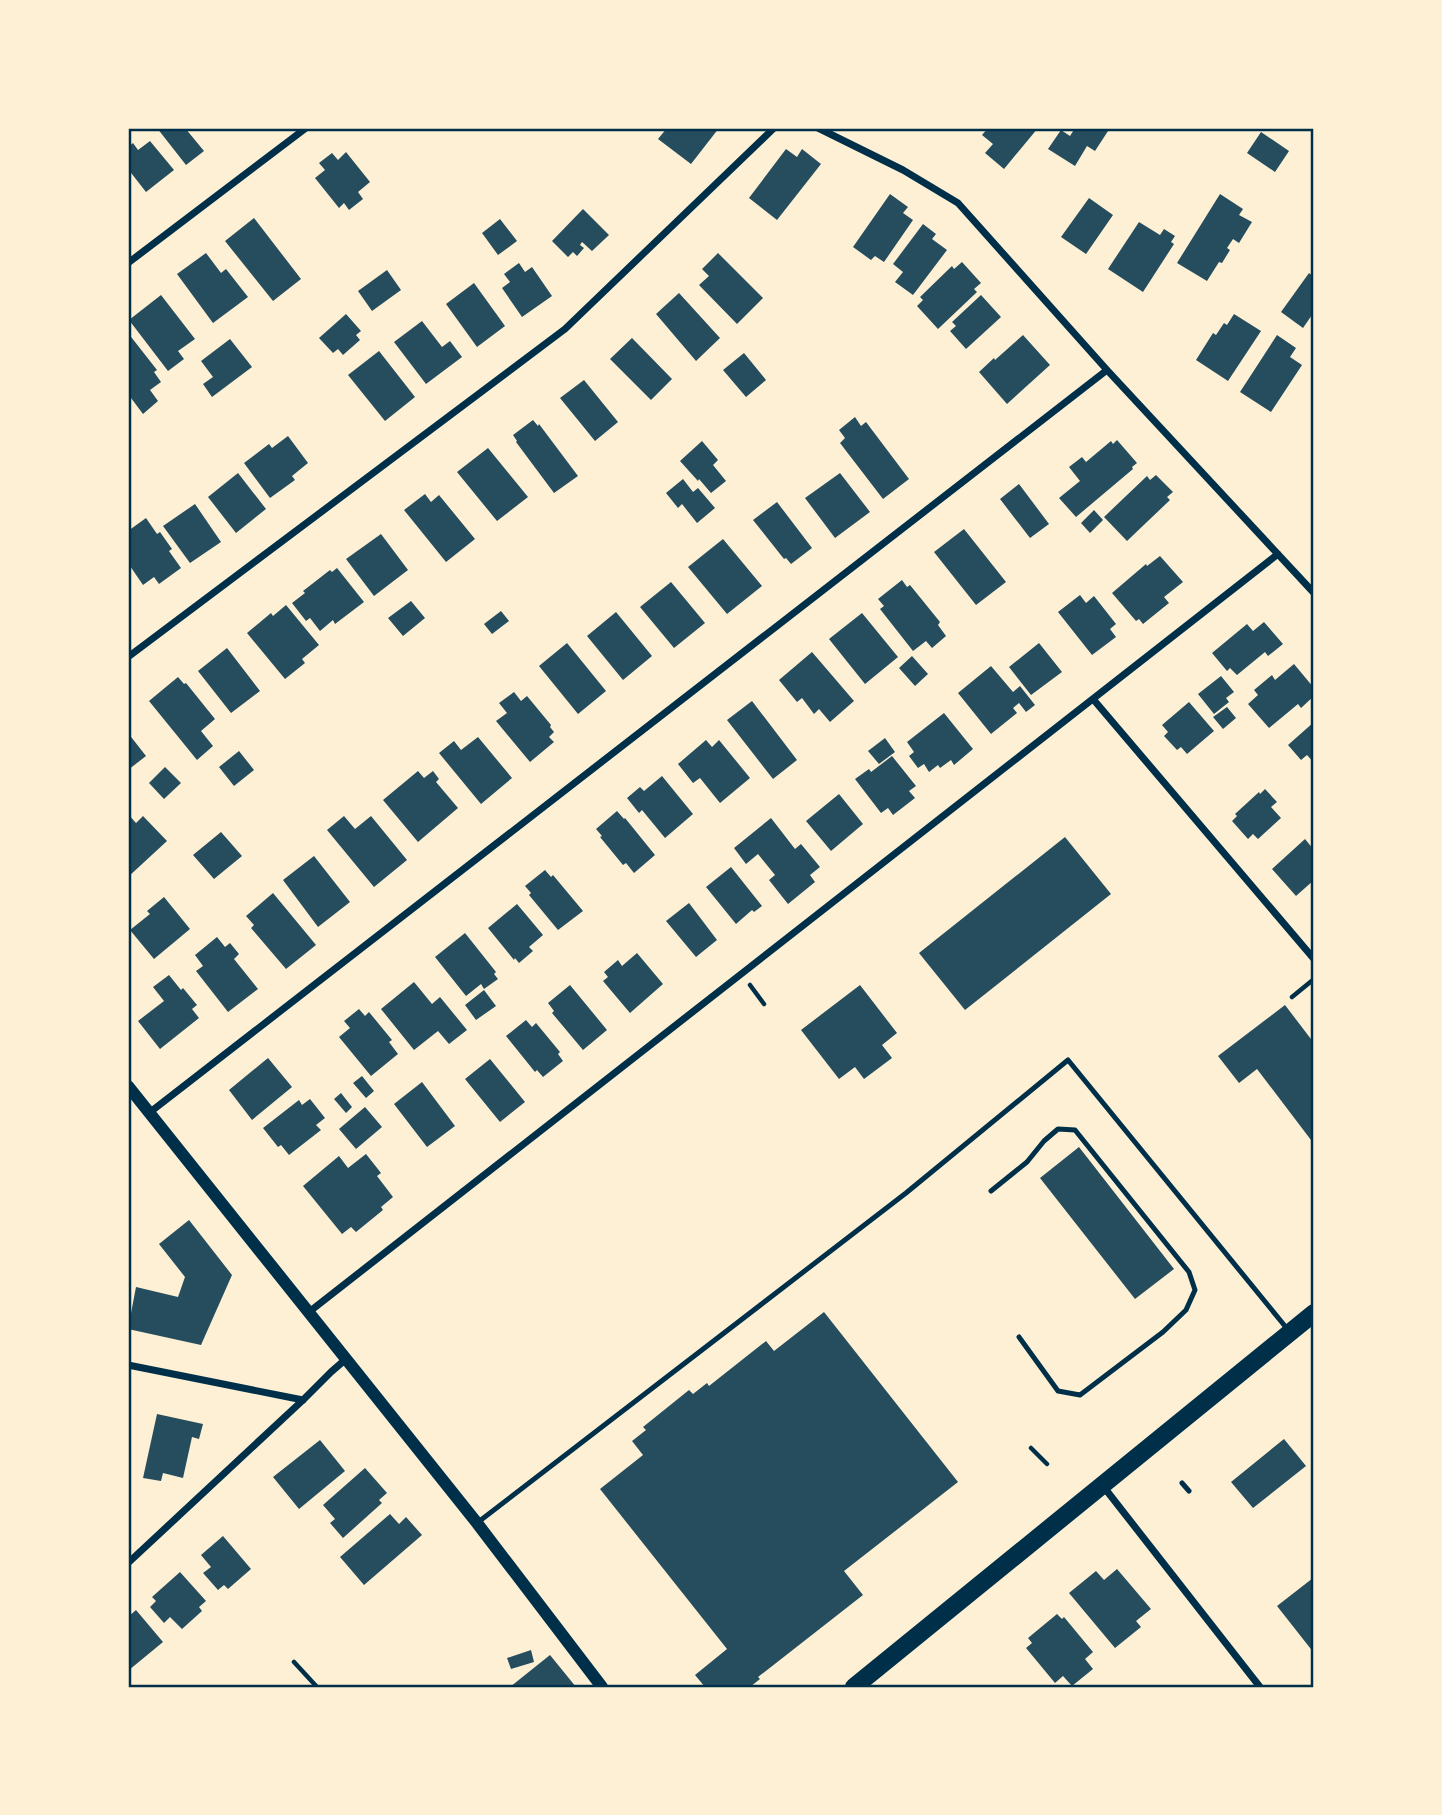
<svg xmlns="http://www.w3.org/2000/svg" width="1442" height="1815" font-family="'PT Sans',sans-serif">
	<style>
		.building { fill: #264d5e }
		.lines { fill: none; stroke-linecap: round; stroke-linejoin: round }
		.path { stroke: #003049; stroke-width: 4.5 }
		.service { stroke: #003049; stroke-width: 5 }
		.minor { stroke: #003049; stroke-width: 7 }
		.tertiary { stroke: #003049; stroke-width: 12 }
		.primary { stroke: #003049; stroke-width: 18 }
		.neatline { fill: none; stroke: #003049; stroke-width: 2.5 }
	</style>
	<rect width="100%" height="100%" fill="#fdf0d5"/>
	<path class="building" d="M157 128H185L204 151 186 165Z
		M667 128H719L691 164 658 139Z
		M988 128H1038L1004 169 985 153 993 144 982 135Z
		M1075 128H1110L1095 151 1087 146 1075 166 1048 149 1061 130 1070 136Z
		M1261 132 1289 151 1275 172 1247 153Z
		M150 141 174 170 146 192 128 169V147L133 143 138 150Z
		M786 149 797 157 802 149 821 164 777 220 749 198Z
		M346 152 370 182 358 192 363 199 349 210 344 203 339 208 315 178 325 170 319 163 332 153 338 160Z
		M890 194 908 207 903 213 913 220 884 262 875 256 871 260 853 247Z
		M1220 194 1243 209 1239 215 1252 222 1239 243 1233 239 1227 248 1230 250 1222 263 1219 262 1207 281 1177 263Z
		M1089 198 1113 215 1086 254 1061 237Z
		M583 209 609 235 592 251 582 242 580 245 584 248 577 256 573 252 568 257 552 241Z
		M254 218 301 279 273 301 225 241Z
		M500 219 517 241 498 255 482 233Z
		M1139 222 1160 235 1164 229 1175 236 1171 242 1174 244 1143 292 1108 269Z
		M923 224 936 234 932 239 947 250 913 295 895 282 903 272 893 264Z
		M206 253 221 273 226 269 248 297 213 323 177 274Z
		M718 253 763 298 737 324 699 285 709 276 702 269Z
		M962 262 981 283 974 289 977 292 938 329 917 306 923 300 920 297 952 266 954 269Z
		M519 263 525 272 532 267 552 296 522 317 502 288 510 282 504 274Z
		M387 270 401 290 372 311 358 291Z
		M1309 273 1314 277V312L1303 328 1281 312Z
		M474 283 505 326 477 347 446 304Z
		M679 293 720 338 696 361 656 314Z
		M161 295 195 339 178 351 184 359 168 371 129 320Z
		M981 295 1001 317 966 349 950 331 956 326 952 322Z
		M346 314 361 331 356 335 360 340 343 355 338 349 333 353 319 338Z
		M1234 314 1261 331 1228 381 1196 360 1213 333 1216 335 1224 323 1227 325Z
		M422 321 442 347 450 341 462 357 426 384 394 342Z
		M128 333 157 370 154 372 161 382 150 390 158 401 143 414 128 394Z
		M1023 335 1050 365 1007 404 979 372 994 358 995 360Z
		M1277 335 1296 348 1290 357 1302 365 1271 412 1240 392Z
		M632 338 672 379 651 400 610 359Z
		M230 339 252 367 212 397 203 384 213 377 201 361Z
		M379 351 415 397 385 421 348 375Z
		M744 353 766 380 746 397 723 370Z
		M584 380 618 422 595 441 560 398Z
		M855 417 861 426 866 422 909 479 883 499 840 443 845 438 839 430Z
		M533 420 538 426 539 424 578 476 554 493 516 442 517 441 513 435Z
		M288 436 308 463 292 476 295 480 270 498 244 463 269 444 272 448Z
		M1117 440 1137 463 1132 467 1133 469 1076 517 1059 498 1080 481 1069 467 1082 457 1086 462 1111 441 1113 444Z
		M702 441 718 460 713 465 726 481 711 493 699 479 698 481 680 461Z
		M488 448 528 497 497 521 457 472Z
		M238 473 266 509 236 533 208 497Z
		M840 473 870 512 835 538 805 498Z
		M1156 475 1173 492 1167 497 1170 500 1127 541 1104 517 1147 476 1150 480Z
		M683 479 693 492 698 488 715 508 697 523 682 504 678 508 666 493Z
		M1019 484 1049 524 1030 538 1000 499Z
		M425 494 431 502 439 495 475 539 446 562 404 510Z
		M777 502 812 548 791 564 786 558 784 559 753 520Z
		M195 504 221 542 190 563 163 526Z
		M1094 510 1103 520 1090 533 1081 523Z
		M146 518 157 534 160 532 172 549 169 551 181 568 159 584 154 577 143 585 128 563V531Z
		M964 529 1006 582 976 605 934 552Z
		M381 534 408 570 374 596 346 559Z
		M723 539 762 586 727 614 688 567Z
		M1160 556 1183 582 1164 597 1169 603 1143 624 1139 619 1136 621 1112 593 1146 564 1147 566Z
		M337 568 364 602 335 624 333 620 320 631 310 618 306 621 292 603 305 593 303 591 330 570 332 572Z
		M902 580 907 587 910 585 940 622 938 625 946 636 932 648 926 641 913 651 880 609 884 606 878 599Z
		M671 582 705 623 674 648 640 607Z
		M1080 595 1086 603 1094 596 1116 624 1110 629 1116 637 1092 655 1058 612Z
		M411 601 425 618 403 636 388 618Z
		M286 605 319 645 302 659 305 663 285 679 247 633 271 613 273 616Z
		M501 611 509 621 492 634 484 624Z
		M616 612 652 656 623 680 587 636Z
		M862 613 898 657 865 684 829 639Z
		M1264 622 1283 644 1268 656 1265 652 1237 675 1230 668 1227 671 1212 653 1247 624 1253 631Z
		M567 643 606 691 578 714 539 666Z
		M1039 643 1062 672 1031 695 1009 667Z
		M227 648 260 691 231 713 198 671Z
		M812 652 854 701 830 722 819 709 814 714 802 698 797 702 779 680Z
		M912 656 928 674 915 686 899 668Z
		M1294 664 1314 688V696L1301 708 1298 704 1269 728 1248 704 1258 695 1254 690 1272 675 1275 680Z
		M991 666 1013 692 1020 686 1035 705 1026 712 1019 703 1013 708 1017 713 991 734 958 693Z
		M1221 676 1234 692 1226 698 1229 702 1214 714 1198 694Z
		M178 677 184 684 186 683 215 719 201 731 213 746 197 760 149 701Z
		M514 692 521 701 527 696 551 725 550 727 554 732 549 737 554 742 530 762 496 721 507 713 499 703Z
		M752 701 797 760 773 779 727 720Z
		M1189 702 1214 731 1187 754 1181 747 1177 750 1164 736 1168 732 1162 725Z
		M1227 707 1236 718 1223 729 1213 717Z
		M944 713 973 749 954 765 951 760 940 768 938 765 929 772 924 764 918 768 909 756 914 752 907 742Z
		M1314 722V763L1307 755 1301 760 1288 745Z
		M128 733 146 756 128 770Z
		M478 737 512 778 481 804 439 753 454 741 461 750Z
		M885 738 895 752 879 764 868 751Z
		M706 740 712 747 719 740 750 778 720 803 700 778 693 783 678 764Z
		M239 751 254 770 234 786 219 767Z
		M892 756 916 786 909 791 915 798 893 815 888 808 881 813 855 779 869 769 871 772Z
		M165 767 181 783 164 799 149 783Z
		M418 771 424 778 433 771 439 779 436 782 458 808 418 842 383 800Z
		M662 776 693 814 665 838 642 810 639 813 627 798 640 787 644 791Z
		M1265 789 1277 802 1271 807 1281 818 1258 839 1253 834 1248 839 1232 821 1237 816 1235 814 1259 792 1260 794Z
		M839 794 863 824 831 851 806 821Z
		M617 811 624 819 625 818 655 855 634 873 626 863 623 865 600 837 602 836 596 829Z
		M128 814 136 823 143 816 167 841 128 877Z
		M344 816 355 829 371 816 407 860 374 887 327 830Z
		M771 818 795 849 801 844 820 867 810 875 815 882 788 904 769 880 775 875 758 854 746 864 734 848Z
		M221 832 242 856 214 879 193 855Z
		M1065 837 1111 894 965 1010 919 953Z
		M1305 839 1314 850V880L1296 896 1272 869Z
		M314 856 350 902 318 927 283 880Z
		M731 867 762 906 754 912 752 910 736 924 706 887Z
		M545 870 551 877 553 875 583 911 558 930 529 895 531 893 525 886Z
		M273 893 316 945 286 969 251 928 254 925 246 916Z
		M164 897 190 929 154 959 130 930 150 914 147 911Z
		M689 903 717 940 696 957 666 921Z
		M517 904 543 935 529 947 533 951 519 963 515 958 514 960 488 928Z
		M465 933 496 972 494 974 498 979 484 989 481 984 466 996 435 957Z
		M217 937 225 947 230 943 239 954 234 959 258 989 228 1012 196 971 203 966 195 955Z
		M637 953 663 984 630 1013 603 981 608 977 604 972 618 960 622 966Z
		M169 975 181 990 183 988 197 1005 192 1009 199 1018 160 1049 138 1021 164 1001 153 987Z
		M414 982 432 1004 440 997 467 1030 449 1044 438 1031 414 1050 381 1009Z
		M570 985 607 1030 583 1050 552 1013 554 1011 548 1003Z
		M860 985 897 1033 882 1045 892 1058 864 1079 855 1067 839 1079 801 1030Z
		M484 990 496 1006 476 1020 465 1005Z
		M1285 1005 1314 1043V1144L1257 1069 1239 1083 1218 1056Z
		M359 1009 365 1016 369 1012 392 1040 389 1042 398 1054 371 1076 339 1037 350 1028 344 1021Z
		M526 1020 532 1027 536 1023 560 1052 558 1054 563 1061 543 1077 537 1070 535 1072 506 1036Z
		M268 1058 292 1087 252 1120 229 1090Z
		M490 1059 525 1102 500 1122 465 1079Z
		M362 1076 374 1091 366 1098 353 1083Z
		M422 1082 455 1126 427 1147 394 1104Z
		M341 1093 352 1107 346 1113 334 1099Z
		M310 1099 325 1118 316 1125 321 1130 289 1155 281 1145 278 1147 263 1128 299 1100 302 1105Z
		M365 1107 382 1127 356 1149 339 1129Z
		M1079 1147 1174 1269 1135 1299 1040 1178Z
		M366 1154 381 1173 377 1176 393 1197 381 1207 383 1210 356 1232 351 1227 342 1234 303 1186 339 1156 348 1168Z
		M189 1220 232 1275 201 1345 128 1329 136 1287 178 1297 185 1277 159 1244Z
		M824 1312 958 1482 844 1571 863 1595 758 1677 760 1679 750 1687H705L695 1675 727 1649 600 1489 643 1455 632 1441 646 1430 643 1427 689 1390 693 1394 707 1383 709 1386 766 1341 774 1351Z
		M157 1414 203 1424 199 1439 192 1437 183 1478 163 1473 161 1481 143 1478Z
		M1284 1439 1306 1466 1253 1508 1231 1482Z
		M320 1440 345 1471 299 1509 273 1477Z
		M365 1468 387 1493 379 1500 382 1503 343 1538 330 1523 335 1519 323 1505Z
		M390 1514 399 1524 406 1517 422 1535 364 1585 340 1557Z
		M223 1536 251 1569 228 1589 224 1585 218 1590 203 1573 211 1567 201 1555Z
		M1117 1569 1151 1609 1136 1621 1141 1627 1115 1648 1069 1593 1096 1571 1104 1580Z
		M180 1572 206 1601 199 1607 202 1611 182 1629 170 1617 164 1623 150 1607 156 1601 152 1597Z
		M1313 1578 1314 1580V1653L1277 1606Z
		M136 1610 163 1642 129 1670 128 1668V1617Z
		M1057 1614 1062 1619 1064 1617 1093 1652 1085 1659 1093 1669 1072 1686 1063 1676 1055 1683 1026 1648 1032 1643 1028 1638Z
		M531 1650 534 1662 511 1669 507 1658Z
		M550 1655 576 1687H510Z"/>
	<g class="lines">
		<path class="path" d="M750 985 764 1004
			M1292 997 1314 979
			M1031 1448 1047 1464
			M294 1662 317 1687"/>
		<path class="service" d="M991 1191 1027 1162 1044 1141 1058 1129 1075 1130 1189 1272 1195 1290 1186 1310 1163 1332 1080 1395 1058 1391 1019 1337
			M1182 1483 1189 1491
			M477 1523 906 1193 1068 1060 1289 1331"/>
		<path class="minor" d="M818 128 903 170 958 203 1107 370 1314 593
			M128 263 306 128
			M128 657 565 329 774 128
			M1093 699 1314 959
			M149 1113 1107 370
			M309 1312 1278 554
			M128 1365 303 1400
			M1103 1486 1260 1687
			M128 1563 303 1400 331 1372 346 1359"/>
		<path class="tertiary" d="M128 1086 477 1523 602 1687"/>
		<path class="primary" d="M854 1687 1314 1313"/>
	</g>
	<rect width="1442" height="1815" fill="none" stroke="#fdf0d5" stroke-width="259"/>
	<rect x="130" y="130" width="1182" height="1556" class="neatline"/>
</svg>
